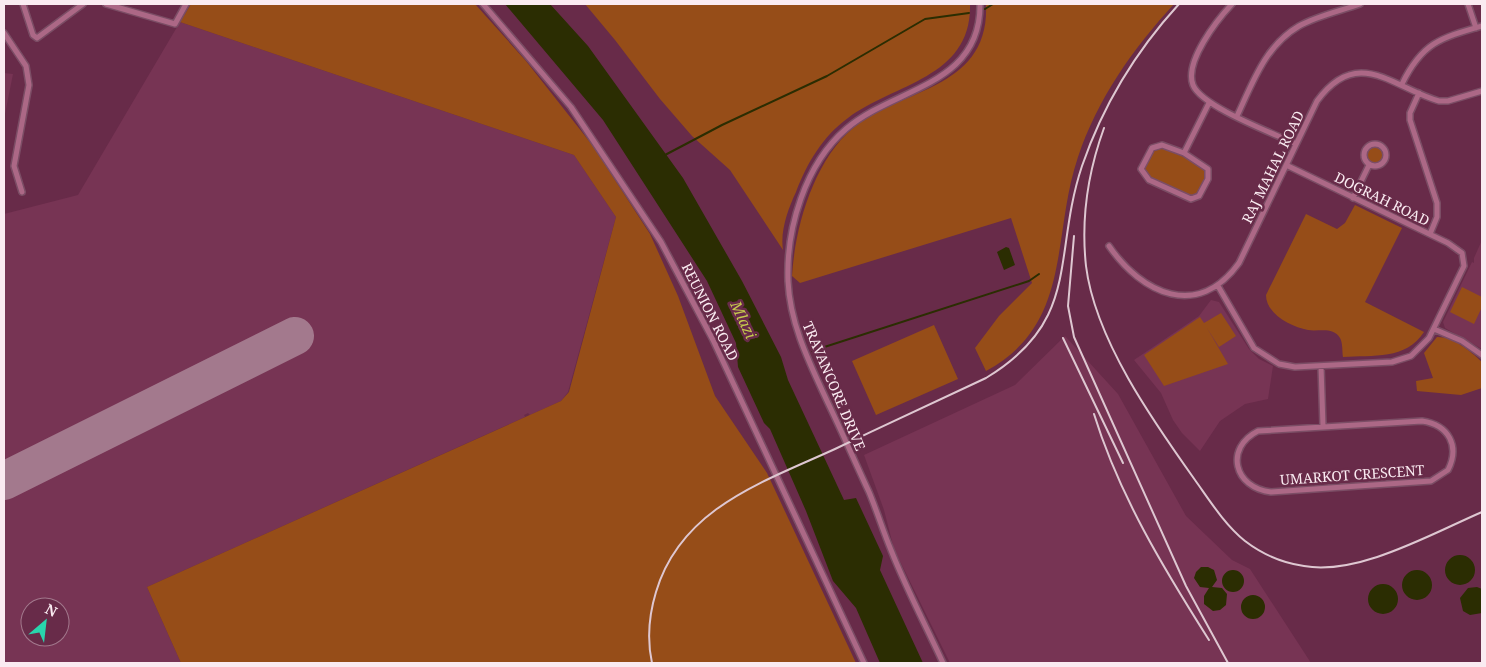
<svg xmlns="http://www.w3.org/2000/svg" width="1486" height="667" font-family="'Noto Serif',serif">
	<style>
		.built { fill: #773454; fill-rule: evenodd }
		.green { fill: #964d18 }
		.water { fill: #2b2d02 }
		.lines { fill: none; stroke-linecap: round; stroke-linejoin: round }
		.stream { stroke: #2b2d02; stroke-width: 2 }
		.runway { stroke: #a3798d; stroke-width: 38 }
		.street-casing { stroke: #7b4d65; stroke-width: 8 }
		.street { stroke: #ac6886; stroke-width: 5 }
		.rail { stroke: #dec7d1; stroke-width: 2 }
		.labels { text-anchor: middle; stroke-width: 5; stroke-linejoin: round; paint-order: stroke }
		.street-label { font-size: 14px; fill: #faebf1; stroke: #682b49 }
		.water-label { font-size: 15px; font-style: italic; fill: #c5cb4d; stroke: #682b49 }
	</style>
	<rect width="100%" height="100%" fill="#682b49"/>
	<path class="built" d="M180 22 574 155 616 217 568 392 561 401 530 415 528 413 524 415 525 417 147 587 181 663H4V214L78 195ZM30 607H60V637H30Z
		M4 73 13 74 4 119Z
		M1482 240V349L1445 328 1443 322 1472 262 1474 263V258Z
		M1211 300 1219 302 1249 349 1259 359 1273 366 1268 399 1245 404 1220 421 1200 451 1182 433 1173 420 1161 393 1134 360 1199 316Z
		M1065 336 1118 394 1186 516 1232 560 1250 569 1311 663H950L894 549 884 510 864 455 1015 385Z"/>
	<path class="green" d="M191 4H475L526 61 593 146 650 234 678 296 715 396 767 473 856 663H181L147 587 561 401 569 392 616 217 574 155 180 22Z
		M585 4H970C972 78 895 83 848 118 823 136 807 163 796 192 788 209 780 231 783 250L730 170 692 136 660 99 615 40Z
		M986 4H1174C1132 50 1098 98 1078 157 1051 237 1073 324 986 371L975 348 999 316 1032 283 1011 218 800 283 792 276C795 226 814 161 853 128 901 88 990 90 986 4Z
		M1366 155a9 9 0 1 1 18 0a9 9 0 1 1-18 0Z
		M1162 148 1184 157 1204 168 1206 179 1197 194C1186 200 1146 179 1143 167L1154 150Z
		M1355 205 1402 228 1365 302 1424 332C1406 360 1373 355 1343 357 1342 352 1343 343 1340 338 1333 326 1319 332 1308 330 1291 327 1266 314 1266 295L1306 214 1337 229 1345 223Z
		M1462 287 1482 297V307L1474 324 1450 312Z
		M1221 313 1236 336 1219 347 1207 328 1228 364 1164 386 1144 355 1200 317 1204 323Z
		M934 325 958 379 876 415 852 361Z
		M1437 337C1454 337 1470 351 1482 362V388L1461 395 1417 391 1416 381 1433 378 1424 353Z"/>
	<path class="water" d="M505 4H550L588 46 683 178 742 281 781 357 788 380 844 500 856 498 883 556 880 570 923 663H880L856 608 833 581 806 511 770 429 764 423 738 367 736 343 707 281 603 120Z
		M1006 247 1009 248 1015 265 1004 270 997 252Z
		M1445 570a15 15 0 1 1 30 0a15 15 0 1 1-30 0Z
		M1201 567H1208L1214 570 1217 580 1212 587 1222 588 1227 594 1226 605 1220 610 1213 611 1204 604V596L1209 588 1200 587 1194 578 1196 572Z
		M1222 581a11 11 0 1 1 22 0a11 11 0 1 1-22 0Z
		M1402 585a15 15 0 1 1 30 0a15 15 0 1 1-30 0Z
		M1368 599a15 15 0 1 1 30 0a15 15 0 1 1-30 0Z
		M1477 587 1482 589V613L1470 615 1463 611 1460 598 1468 588Z
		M1241 607a12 12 0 1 1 24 0a12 12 0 1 1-24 0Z"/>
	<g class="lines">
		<path class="stream" d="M985 9 993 4
			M665 155 722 125 827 76 925 19 969 13
			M812 351 1029 281 1039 274"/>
		<path class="runway" d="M4 481 295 336"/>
		<defs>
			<path id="street" d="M23 4 33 35 37 38 83 4
				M106 4 175 24 186 4
				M483 4 571 107 661 242 713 340 864 663
				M1232 4C1217 20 1184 62 1193 85 1202 107 1273 133 1296 144
				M1468 4 1476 28
				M4 33 26 66 29 85 14 166 22 192
				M1402 84C1422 43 1440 38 1482 26
				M1419 93 1410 113V120L1437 203V217L1430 234
				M1237 116C1253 82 1265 46 1299 26 1317 16 1340 11 1360 4
				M1364 155a11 11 0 1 1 22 0a11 11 0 1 1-22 0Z
				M1162 145 1184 153 1208 169V179L1199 196 1191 199 1149 180 1141 169 1152 148Z
				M1184 153 1209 103
				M1353 198 1369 165
				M1109 246C1142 294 1198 320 1239 263L1317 101C1358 45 1393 88 1439 101H1448L1482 91
				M1218 286 1254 348 1279 364 1295 367 1392 362 1411 356 1429 338 1464 266 1462 253 1448 243 1286 165
				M1434 329 1462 341 1482 355
				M1321 366 1323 426
				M1422 421C1449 425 1460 446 1448 470L1431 481 1271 492C1234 488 1224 448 1258 431Z
				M943 663C926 626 906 588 891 550 883 531 877 511 869 492 855 462 842 432 828 403 810 364 790 325 788 281 786 229 805 164 846 129 895 87 981 86 980 4"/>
		</defs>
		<use href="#street" class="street-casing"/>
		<use href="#street" class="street"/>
		<path class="rail" d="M1104 128C1088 172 1081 220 1086 266 1095 339 1153 421 1195 480 1210 501 1225 525 1245 541 1262 554 1283 563 1304 566 1358 576 1433 533 1482 512
			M1074 236 1068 306 1074 337 1186 586 1228 663
			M1063 338 1123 463
			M1094 414C1119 495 1164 569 1209 640
			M652 663C647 640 649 615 656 592 681 508 763 482 835 449 885 425 935 402 986 378 1082 320 1052 256 1082 166 1103 105 1136 51 1179 4"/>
	</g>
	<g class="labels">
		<g class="street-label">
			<text transform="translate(1273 167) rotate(-64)" y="5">RAJ MAHAL ROAD</text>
			<text transform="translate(1382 199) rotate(26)" y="5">DOGRAH ROAD</text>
			<text transform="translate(710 312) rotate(63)" y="5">REUNION ROAD</text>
			<text transform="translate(834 386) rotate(67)" y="5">TRAVANCORE DRIVE</text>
			<text transform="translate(1352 475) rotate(-4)" y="5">UMARKOT CRESCENT</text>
		</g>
		<g class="water-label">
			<text transform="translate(743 320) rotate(65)" y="5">Mlazi</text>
		</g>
	</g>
	<rect width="1486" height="667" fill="none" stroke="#faebf1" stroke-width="10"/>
	<g transform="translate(45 622) rotate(28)"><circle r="24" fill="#682b49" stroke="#a2788c"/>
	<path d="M0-4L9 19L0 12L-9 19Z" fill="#29d5ad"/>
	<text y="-8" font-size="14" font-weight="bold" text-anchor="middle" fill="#faebf1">N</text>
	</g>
</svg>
